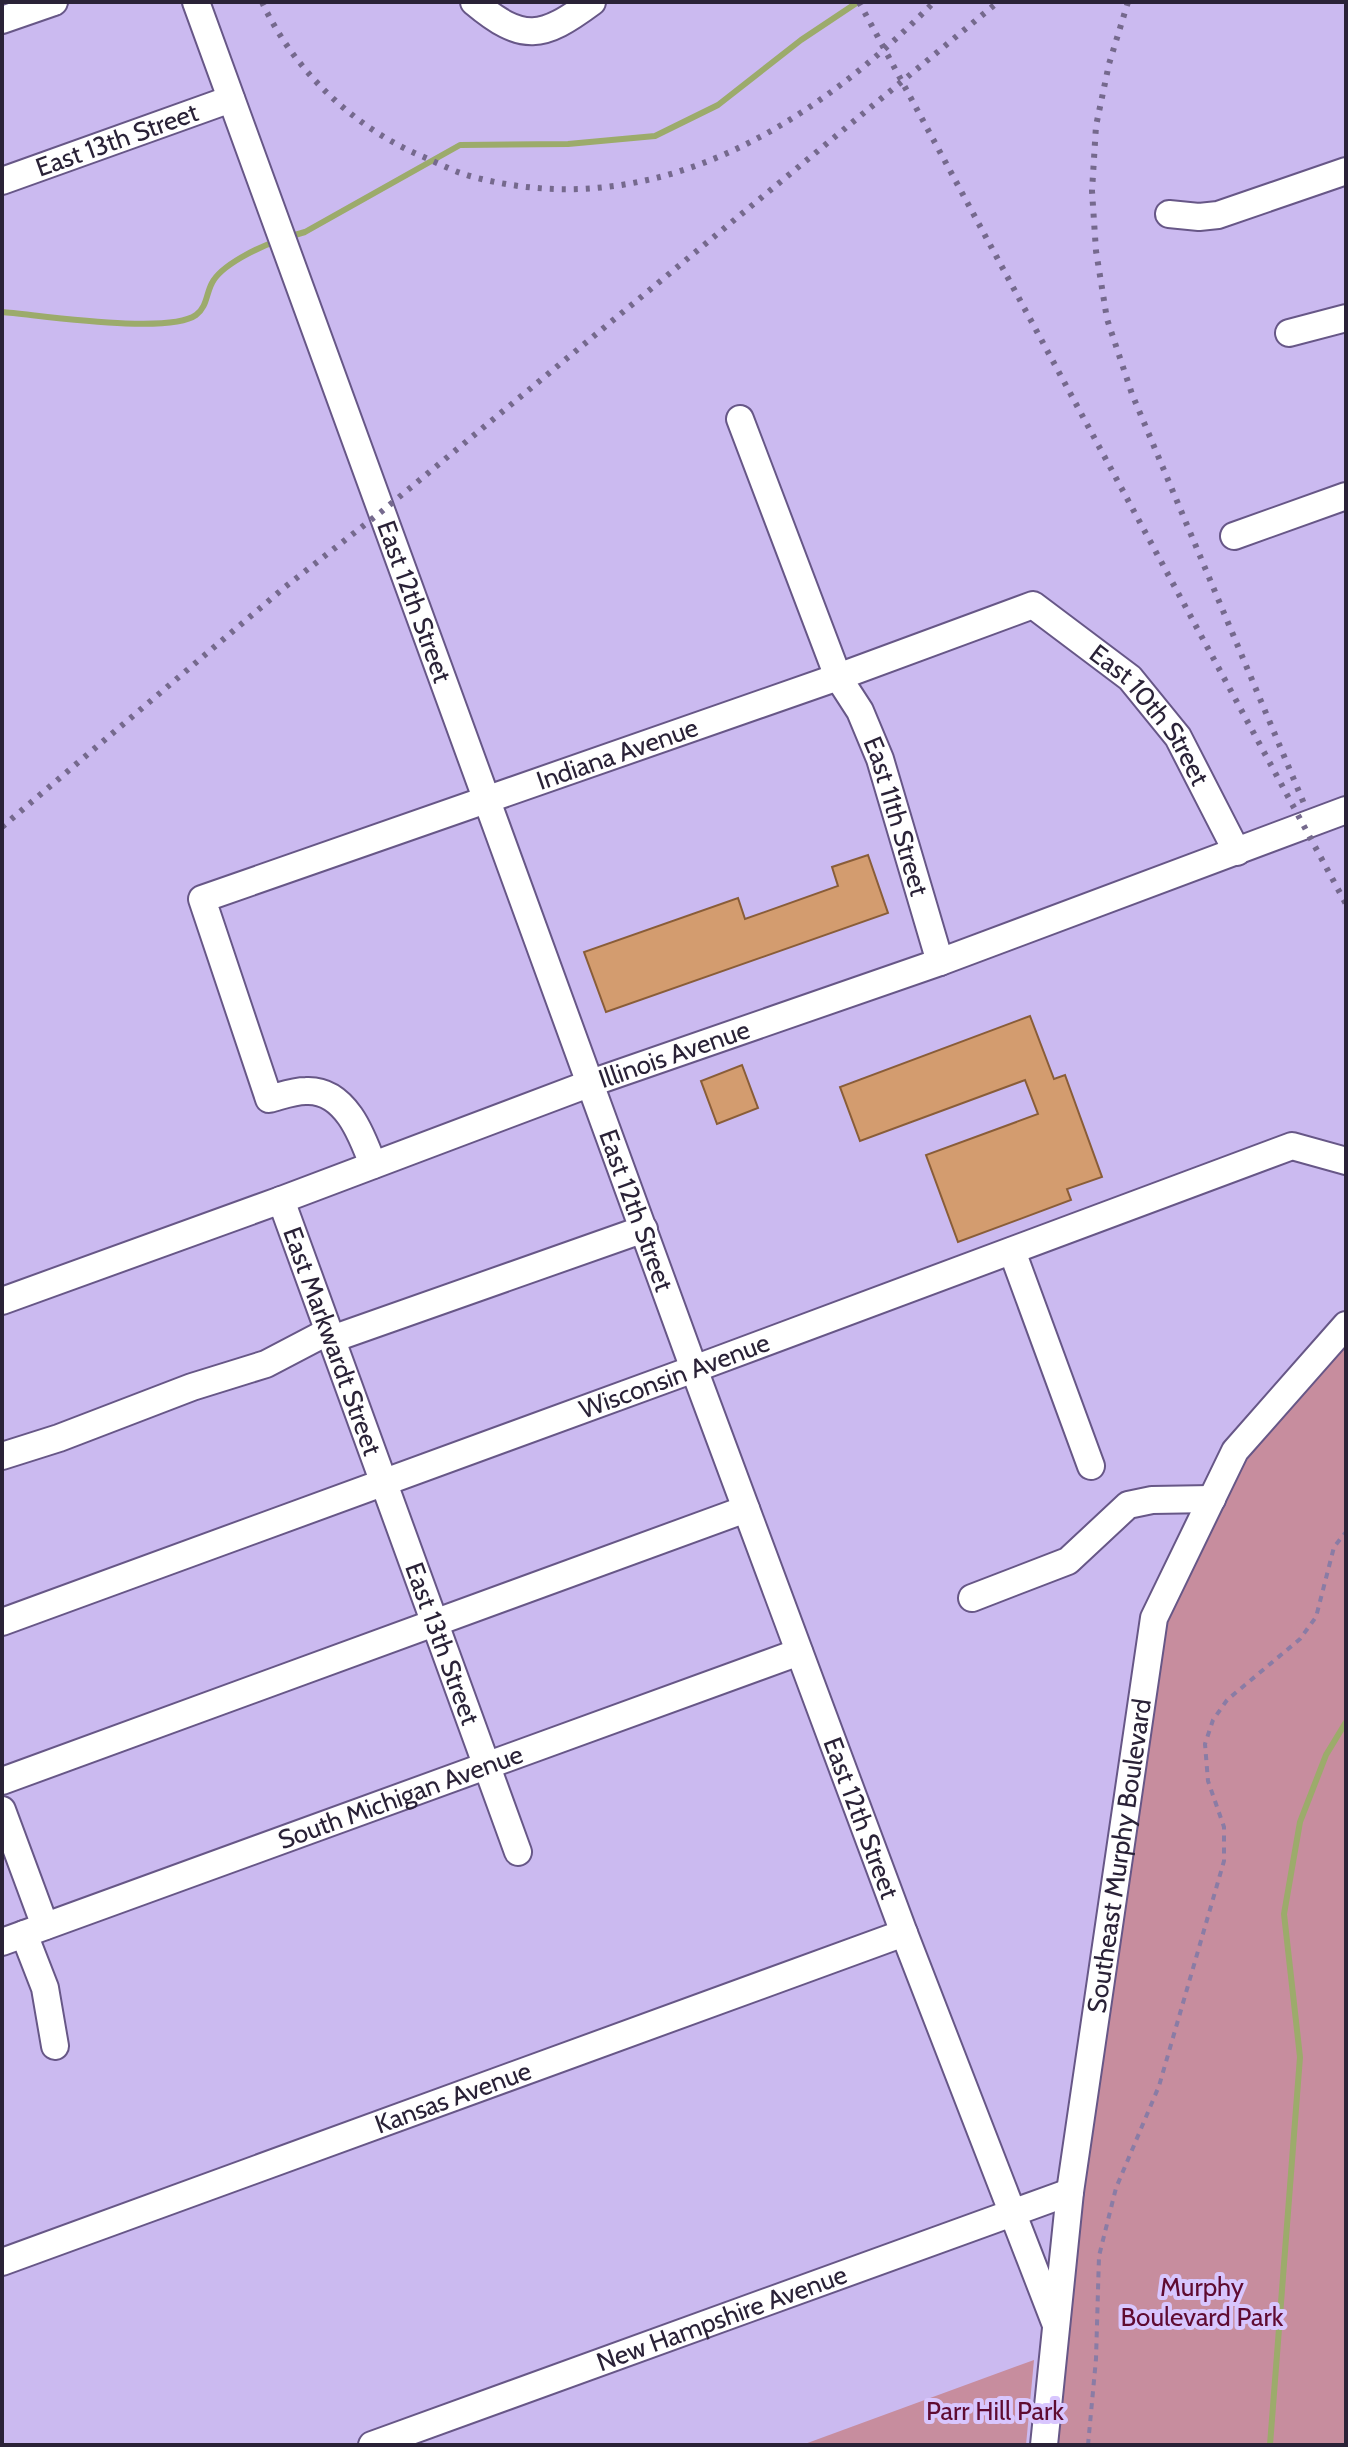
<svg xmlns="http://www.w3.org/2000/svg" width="1348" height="2447" font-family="Cabin,sans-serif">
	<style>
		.green { fill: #c78d9e }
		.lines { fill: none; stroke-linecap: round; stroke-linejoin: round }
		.stream { stroke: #9cab6b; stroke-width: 6 }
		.building { fill: #d39c6f; stroke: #895d38; stroke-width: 2 }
		.minor-casing { stroke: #675787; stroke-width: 30 }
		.path { stroke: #8a7ca5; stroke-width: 4; stroke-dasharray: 6 6; stroke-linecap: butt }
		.minor { stroke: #fff; stroke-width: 26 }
		.rail { stroke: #75698d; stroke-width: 6; stroke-dasharray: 4 8; stroke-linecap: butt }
		.labels { text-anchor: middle; stroke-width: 8; stroke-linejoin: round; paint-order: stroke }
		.street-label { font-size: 26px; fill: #2a2237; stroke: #d8c6fe }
		.park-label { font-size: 26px; fill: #5f0b31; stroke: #d8c6fe }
	</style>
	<rect width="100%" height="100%" fill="#cbbaf0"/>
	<path class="green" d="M1346 1325V2445H1044L1154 1618 1235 1451Z
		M1034 2360 1026 2445H802Z"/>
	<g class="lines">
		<path class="stream" d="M288 237 305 232 460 145 568 144 655 136 718 105 801 40 858 2
			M2 312C40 315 168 335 196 315 207 307 206 294 212 283 221 265 259 247 277 241
			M1270 2445 1300 2057 1284 1914 1300 1822 1326 1755 1346 1722"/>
	</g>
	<path class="building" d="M868 855 888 913 606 1012 584 952 738 898 745 919 838 886 832 867Z
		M1030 1016 1054 1079 1065 1075 1102 1177 1067 1189 1071 1200 958 1242 926 1155 1038 1114 1025 1080 860 1141 840 1087Z
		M742 1065 758 1108 717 1124 701 1081Z"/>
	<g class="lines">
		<defs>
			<g id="minor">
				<path id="s1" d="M196 2 694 1369 904 1933 1056 2325"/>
				<path d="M474 2C523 43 542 39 592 2"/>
				<path d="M2 20 54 2"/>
				<path id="s2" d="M2 181 231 99"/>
				<path d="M1169 214 1199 217 1218 215 1346 171"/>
				<path d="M1289 333 1346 318"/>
				<path id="s3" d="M740 419 838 677 860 711 880 759 940 962"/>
				<path d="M1234 536 1346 496"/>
				<path id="s4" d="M373 1165C362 1135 345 1089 306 1091 293 1091 281 1096 269 1099L202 899 838 677 1033 605 1130 678 1178 737 1237 852"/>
				<path id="s5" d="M281 1200 518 1852"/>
				<path d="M1012 1251 1091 1466"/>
				<path id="s6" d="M2 1301 281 1200 591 1083 940 962 1346 810"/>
				<path d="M332 1339 644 1229"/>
				<path d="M2 1456 59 1438 192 1387 266 1364 329 1331"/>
				<path d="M972 1598 1068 1561 1128 1505 1152 1500 1212 1499"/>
				<path id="s7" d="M2 1622 694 1369 1292 1146 1346 1161"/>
				<path d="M2 1781 746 1509"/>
				<path d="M2 1810 45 1926"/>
				<path d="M24 1934 45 1988 55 2046"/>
				<path id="s8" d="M2 1942 799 1652"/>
				<path id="s9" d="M2 2262 904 1933"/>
				<path id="s10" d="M372 2445 1070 2192"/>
				<path id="s11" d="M1044 2445 1070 2192 1154 1618 1235 1451 1346 1325"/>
			</g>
		</defs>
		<use href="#minor" class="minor-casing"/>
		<path class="path" d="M1088 2445 1096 2359 1099 2256 1116 2188 1159 2086 1224 1861V1827L1208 1781 1205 1744 1213 1720 1227 1700 1300 1639 1316 1617 1334 1547 1346 1532"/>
		<use href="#minor" class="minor"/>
		<path class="rail" d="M262 2C293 69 352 126 419 155 436 162 452 171 470 176 651 226 811 127 934 2
			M859 2 1346 904
			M1128 2 1109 64 1096 126 1092 191 1096 251 1107 319 1132 394 1305 806
			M2 827 285 587 381 512 998 2"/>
	</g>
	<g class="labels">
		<g class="street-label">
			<text dy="9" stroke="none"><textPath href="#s2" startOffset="122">East 13th Street</textPath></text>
			<text dy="9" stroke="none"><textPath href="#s1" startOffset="638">East 12th Street</textPath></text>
			<text dy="9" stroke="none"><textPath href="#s4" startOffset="1400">East 10th Street</textPath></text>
			<text dy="9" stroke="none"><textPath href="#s4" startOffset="796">Indiana Avenue</textPath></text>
			<text dy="9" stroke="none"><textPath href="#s3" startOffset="428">East 11th Street</textPath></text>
			<text dy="9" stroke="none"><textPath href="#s6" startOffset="716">Illinois Avenue</textPath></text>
			<text dy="9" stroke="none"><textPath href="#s1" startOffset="1286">East 12th Street</textPath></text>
			<text dy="9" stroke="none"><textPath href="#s5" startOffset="150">East Markwardt Street</textPath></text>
			<text dy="9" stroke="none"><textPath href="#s7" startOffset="716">Wisconsin Avenue</textPath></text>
			<text dy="9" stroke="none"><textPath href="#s5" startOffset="472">East 13th Street</textPath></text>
			<text dy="9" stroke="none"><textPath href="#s8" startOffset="424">South Michigan Avenue</textPath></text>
			<text dy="9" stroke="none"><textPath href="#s1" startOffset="1934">East 12th Street</textPath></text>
			<text dy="9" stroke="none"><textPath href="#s11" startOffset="594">Southeast Murphy Boulevard</textPath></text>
			<text dy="9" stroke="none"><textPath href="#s9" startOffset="480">Kansas Avenue</textPath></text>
			<text dy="9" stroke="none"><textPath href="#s10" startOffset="372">New Hampshire Avenue</textPath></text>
		</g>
		<g class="park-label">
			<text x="1202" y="2296">Murphy<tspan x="1202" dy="30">Boulevard Park</tspan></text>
			<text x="995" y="2420">Parr Hill Park</text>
		</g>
	</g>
	<rect width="1348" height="2447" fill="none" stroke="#2a2237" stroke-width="8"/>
</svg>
